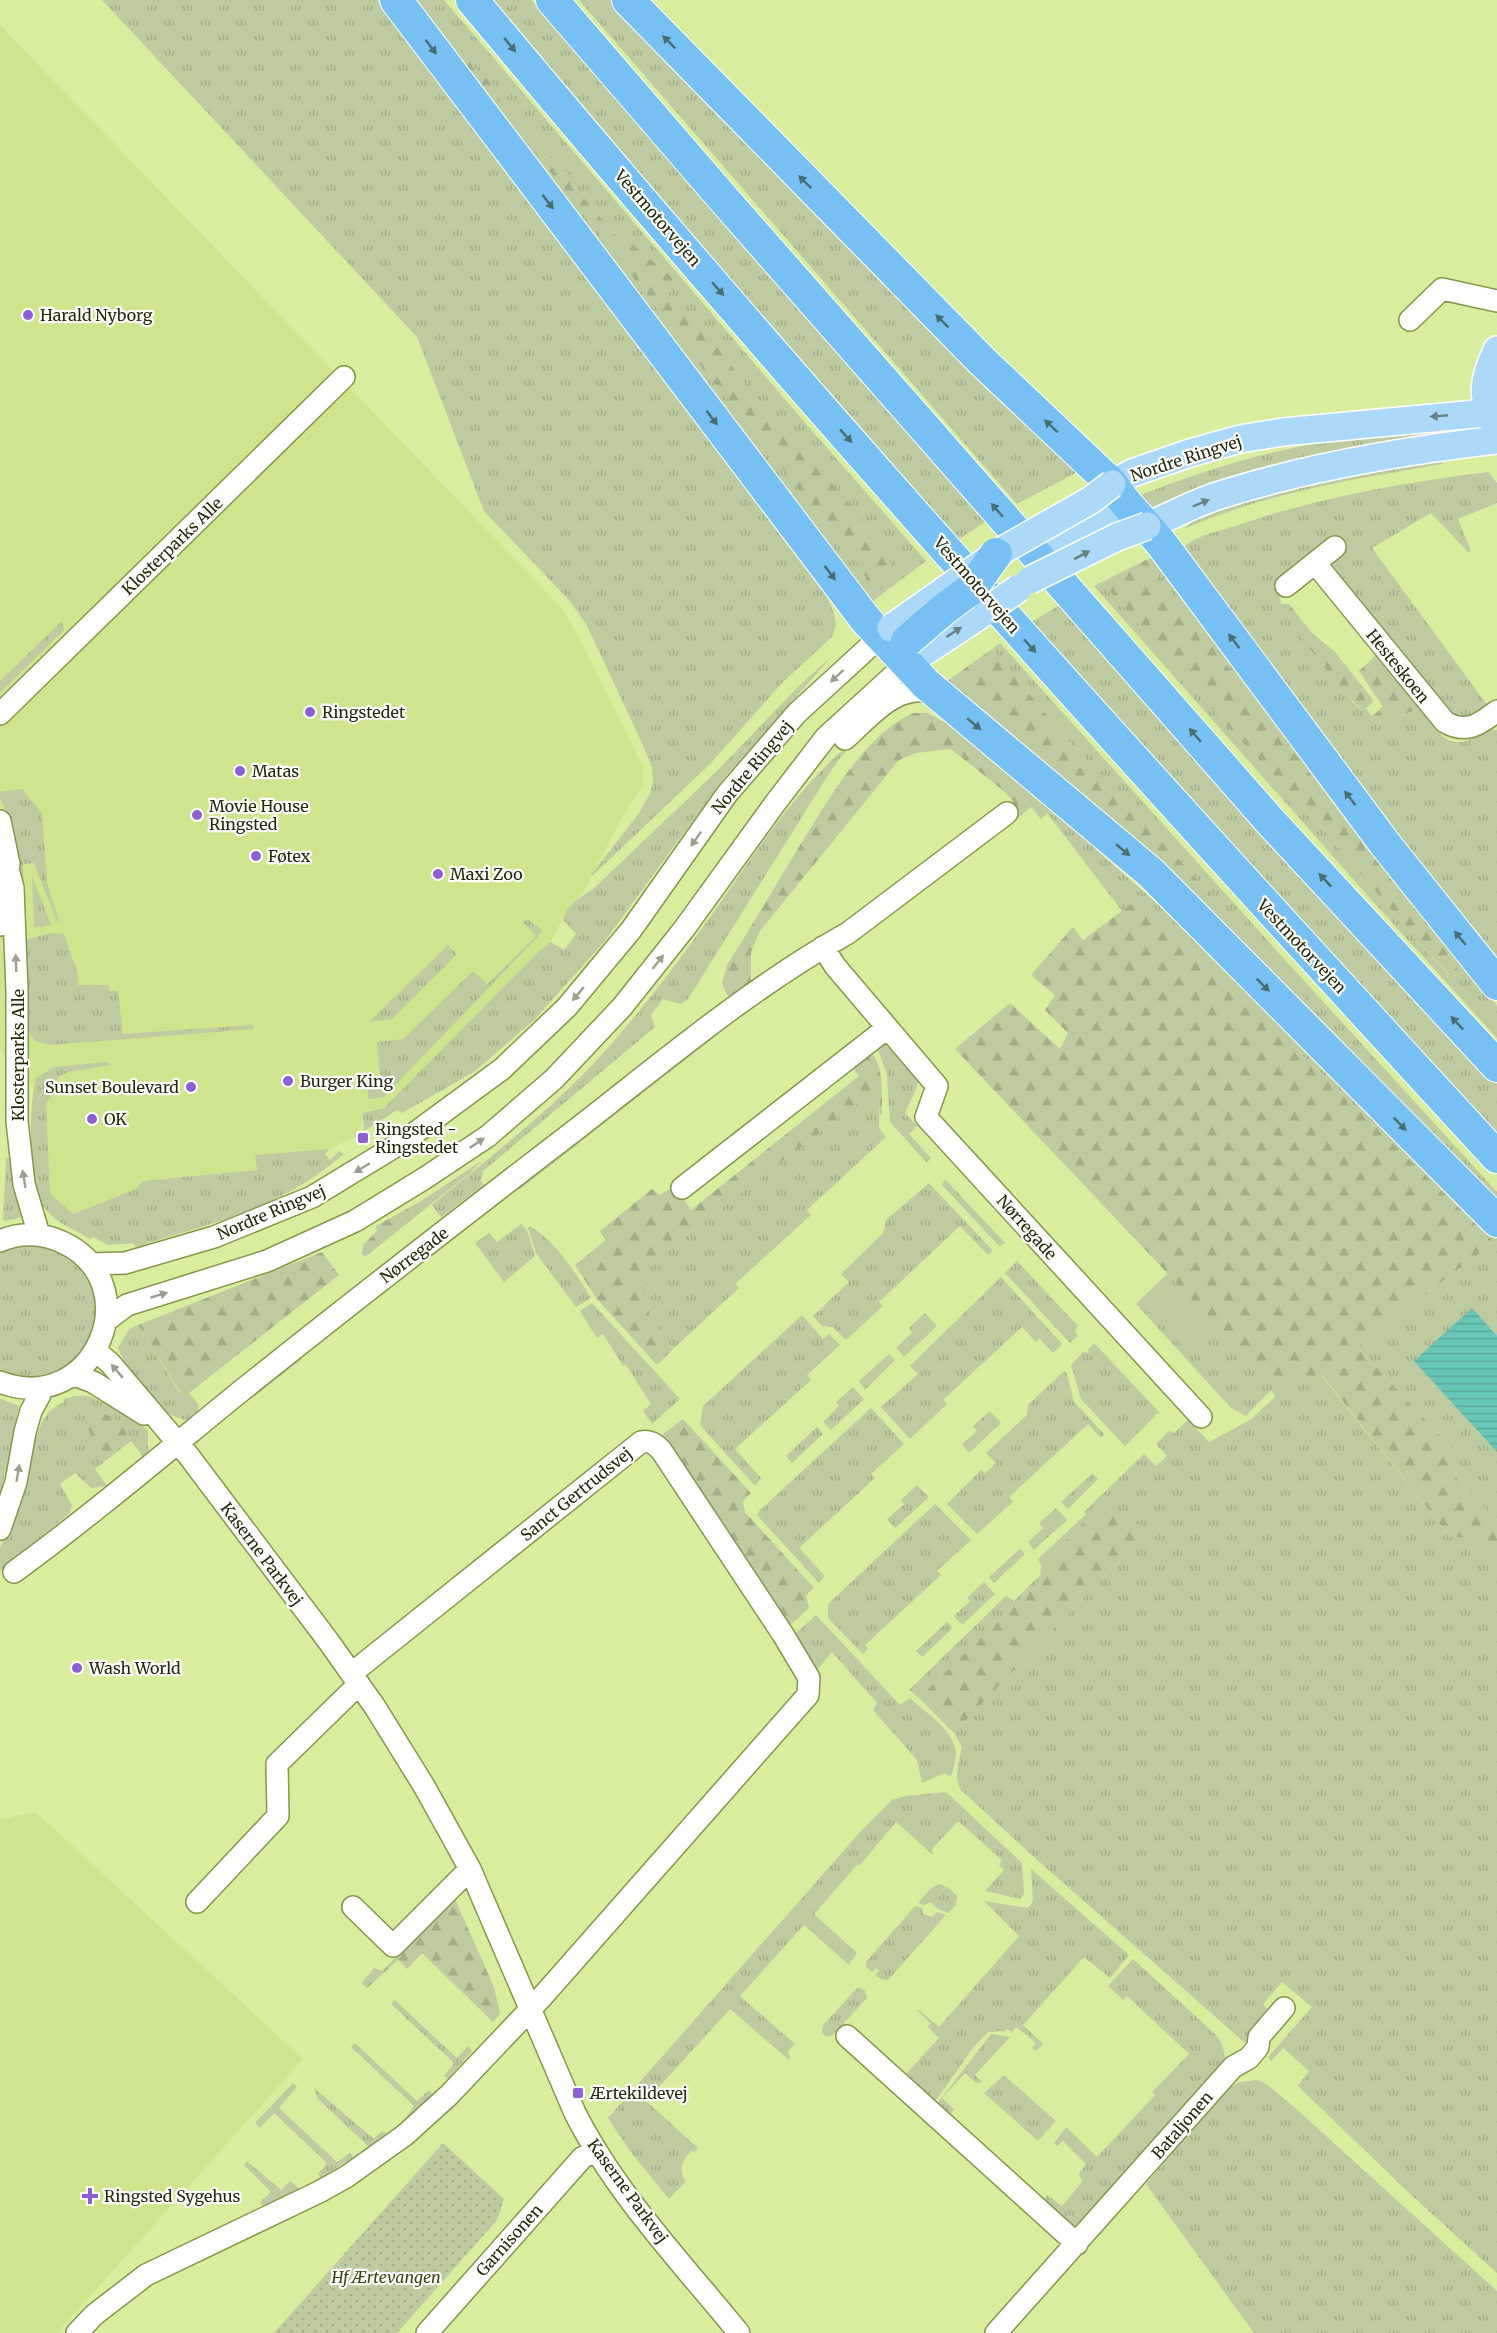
<svg xmlns="http://www.w3.org/2000/svg" width="1497" height="2333" font-family="Merriweather,serif">
	<style>
		.built { fill: #cfe58d }
		.grass { fill: url(#grass-tufts) }
		.forest { fill: url(#forest-firs) }
		.garden { fill: url(#garden-dots) }
		.pitch { fill: #becaa0 }
		.water { fill: url(#water-rules) }
		.lines { fill: none; stroke-linecap: round; stroke-linejoin: round }
		.minor-casing { stroke: #85974a; stroke-width: 24 }
		.major-casing { stroke: #fff; stroke-width: 30 }
		.highway-casing { stroke: #fff; stroke-width: 34 }
		.minor { stroke: #fff; stroke-width: 21 }
		.major { stroke: #add9f8; stroke-width: 27 }
		.highway { stroke: #77c0f3; stroke-width: 32 }
		.major-bridge-casing { stroke: #fff; stroke-width: 30; stroke-linecap: butt }
		.highway-bridge-casing { stroke: #fff; stroke-width: 34; stroke-linecap: butt }
		.major-bridge { stroke: #add9f8; stroke-width: 27 }
		.highway-bridge { stroke: #77c0f3; stroke-width: 32 }
		.oneway { fill: #496e72 }
		.oneway2 { fill: #688280 }
		.oneway3 { fill: #9c9f90 }
		.poi-dot { fill: #8f5dd6; stroke: #fff; stroke-width: 2 }
		.labels { text-anchor: middle; stroke-width: 4.5; stroke-linejoin: round; paint-order: stroke }
		.street-label { font-size: 16px; fill: #232a09; stroke: #fff }
		.poi-label { font-size: 16px; fill: #232a09; stroke: #fff; text-anchor: start }
		.park-label { font-size: 16px; font-style: italic; fill: #38420e; stroke: #fff }
	</style>
	<defs>
		<pattern id="grass-tufts" width="24" height="20" patternUnits="userSpaceOnUse" patternTransform="scale(1.5)"><rect width="24" height="20" fill="#becaa0"/><path d="M3 7l-1-3M5 7V3M7 7l1-3M15 17l-1-3M17 17v-4M19 17l1-3" fill="none" stroke="#a3ae88"/></pattern>
		<pattern id="forest-firs" width="22" height="20" patternUnits="userSpaceOnUse" patternTransform="scale(1.5)"><rect width="22" height="20" fill="#becaa0"/><path d="M5 1l3.5 6h-7zM16 11l3.5 6h-7z" fill="#a3ae88"/></pattern>
		<pattern id="garden-dots" width="8" height="8" patternUnits="userSpaceOnUse" patternTransform="scale(1.5)"><rect width="8" height="8" fill="#becaa0"/><path d="M2 2h.1M6 6h.1" fill="none" stroke="#a3ae88" stroke-width="1.8" stroke-linecap="round"/></pattern>
		<pattern id="water-rules" width="6" height="5" patternUnits="userSpaceOnUse" patternTransform="scale(1.5)"><rect width="6" height="5" fill="#67c6b5"/><path d="M0 2.5h6" fill="none" stroke="#59aa9a"/></pattern>
	</defs>
	<rect width="100%" height="100%" fill="#d9ed9e"/>
	<path class="built" d="M0 25 562 608 582 643 643 767V785L624 814 582 894 564 916 551 942 537 953 384 1108 364 1114 359 1135 329 1149 255 1155 257 1170 143 1181 136 1189 73 1214 50 1193 36 1194 33 1088 0 1049Z
		M36 1812 303 2059 57 2333H0V1819Z"/>
	<path class="grass" d="M102 0H378L827 597 834 613 836 625 832 637 782 683 710 764 592 876 591 875 639 813 650 794 653 781 652 768 643 745 586 624 569 600 484 511 417 337Z
		M407 0H444L800 417 926 561 865 607Z
		M489 0H531L988 520 956 541Z
		M579 0H611L725 119 1083 469 1017 504Z
		M1439 429 1440 433 1437 435 1209 485 1147 510 1138 496C1204 470 1272 449 1343 439 1375 435 1407 432 1439 429Z
		M1441 460 1442 464C1355 479 1265 493 1184 529L1196 518 1288 489 1346 475Z
		M1488 472 1497 483V503L1458 519 1471 551 1468 552 1431 513 1372 548 1488 706C1461 724 1455 718 1433 696L1333 568V561L1277 583 1281 604 1293 623 1352 701 1377 725 1421 708C1436 729 1446 753 1475 737 1483 733 1488 729 1497 730V970L1182 549C1194 536 1215 532 1232 527 1315 498 1401 483 1488 472Z
		M1151 558 1363 835 1497 1006V1038L1368 896 1094 586 1102 582 1222 720 1323 829 1418 942 1449 975 1456 964 1146 560Z
		M1060 605 1497 1084V1140L1028 624Z
		M61 622 65 629 0 693V681Z
		M1000 643 1276 950 1497 1192V1208L958 695 1298 989 1287 979 1106 779 1058 731 1052 721 992 649Z
		M833 655 725 777 604 942 535 1019 474 1072 402 1113 397 1110 364 1131 363 1113 384 1108 537 953 551 942 564 950 576 934 563 920C567 905 579 898 592 890L718 770 798 687Z
		M885 711 839 759 825 780 688 999 681 1004 663 999 651 1015 655 1027 483 1171 481 1181 484 1185 441 1217 432 1205C497 1151 566 1099 620 1034 650 999 677 963 704 926 736 881 765 835 801 793 826 763 856 738 885 711Z
		M24 789 25 793 42 813 47 883 59 921H57L34 863 23 864 26 930H21L17 845 11 822 0 798V792Z
		M1052 810 1191 934 1497 1234V1520L1457 1479 1453 1449 1357 1347 1494 1242 1186 942 1135 901 1122 911 1047 813Z
		M32 876 51 925 34 928Z
		M527 919 543 931 384 1097 368 1099V1086L381 1083 377 1042 403 1039 473 971 487 984 536 936 523 922Z
		M53 933 64 934 78 975V985H108L110 991H118L123 1034 253 1025 254 1029 50 1045 35 1041 28 1030 26 1020 24 940Z
		M448 945 457 954 392 1019 369 1022Z
		M721 1028V1032L519 1190 518 1188 532 1176Z
		M881 1044H885L918 1080 917 1087 905 1113 917 1126 909 1134 931 1158 927 1163 890 1122 887 1074 877 1048Z
		M106 1062 110 1065 68 1072 60 1076 55 1083 54 1091 46 1104 50 1193 73 1214 136 1189 143 1181 257 1170 255 1155 329 1149 325 1154 330 1160 339 1151 344 1154C325 1169 306 1184 283 1195 237 1219 185 1231 136 1247L133 1243 108 1245 93 1237 90 1239C77 1230 58 1224 48 1212 44 1207 39 1202 37 1197 29 1169 29 1105 36 1078L54 1067Z
		M880 1086 879 1128 886 1137 807 1210 811 1215 735 1284 739 1288 673 1349 650 1318 646 1291 651 1262Z
		M6 1158H10L23 1217 5 1221 3 1219Z
		M945 1179 1005 1243 999 1246 942 1185Z
		M929 1183 993 1251 988 1255 960 1226 879 1302 883 1306 846 1340 833 1327 822 1326 813 1316 849 1282 841 1274 884 1232 886 1220Z
		M521 1224 527 1230 535 1256 504 1282 475 1243 489 1233 497 1242Z
		M530 1226C556 1242 575 1272 591 1298L576 1307 536 1253 528 1228Z
		M22 1244C55 1244 71 1249 87 1279 90 1285 96 1292 97 1299 100 1313 96 1322 91 1335 88 1340 86 1347 83 1352 68 1379 25 1382 0 1369V1252Z
		M1017 1261 1078 1326 1075 1331 1078 1336 1070 1343 1005 1273Z
		M1168 1273 1264 1375H1321L1450 1537 1465 1538 1497 1557V2273L1407 2191 1298 2086 1309 2071 1283 2048 1271 2061 1268 2057 1312 2007 1282 1982 1263 2004 1267 2009 1249 2032V2042L1245 2043 1035 1858 961 1790C953 1776 959 1762 962 1747L954 1733 1150 1528 1091 1515 1041 1565 1038 1559 1086 1514 1084 1512 1144 1454 1156 1466 1167 1456 1156 1444 1169 1431 1174 1433 1188 1420 1209 1442 1250 1420 1275 1397 1271 1390 1246 1416 1231 1408 1136 1304Z
		M1001 1277 1062 1344 1053 1353 1039 1338 1036 1342 1022 1327 943 1400 947 1404 910 1439 881 1407 918 1374 910 1366Z
		M592 1303 680 1399 652 1424 643 1411 651 1404 626 1365 623 1366 603 1334 597 1338 580 1311Z
		M925 1313 937 1326 904 1357 896 1348 913 1332 909 1328Z
		M802 1315 823 1339 829 1334 840 1345 807 1375 811 1380 735 1449 761 1478 755 1486 700 1425 703 1406Z
		M138 1325 180 1393H189L199 1405 198 1411 188 1420C160 1419 127 1372 118 1348L129 1329Z
		M1094 1343 1160 1413 1154 1415 1155 1416 1125 1446 1081 1399 1071 1365 1083 1352 1089 1353 1088 1350Z
		M889 1354 895 1360 865 1390 859 1381Z
		M301 1357 302 1359 251 1399 246 1401Z
		M1064 1371 1067 1374 1074 1402 1104 1434 1101 1438 1088 1424 1009 1497 1013 1502 977 1534 947 1504 981 1470 985 1473 996 1463 986 1453 1027 1415 1028 1405Z
		M853 1387 864 1399 831 1430 823 1422 839 1406 836 1402Z
		M75 1396H89L124 1413 148 1430V1451L143 1457 131 1441 95 1469 107 1486 91 1488 75 1473 60 1484 72 1505 70 1513 0 1571V1548L18 1506 34 1436H37C42 1419 48 1410 64 1402V1399Z
		M1 1399 19 1406 0 1496V1400Z
		M871 1408 904 1444 871 1474 875 1478 799 1548 825 1576 819 1583 757 1515 760 1510Z
		M990 1411 1001 1423 969 1453 962 1444 977 1431 973 1426Z
		M817 1427 823 1434 792 1463 786 1456Z
		M1093 1473 1098 1479 1068 1509 1061 1502Z
		M917 1485 929 1497 895 1528 887 1519 904 1504 901 1500Z
		M935 1504 971 1540 937 1571 941 1575 865 1645 868 1649 863 1654 828 1618V1604Z
		M1056 1508 1067 1520 1034 1550 1028 1542 1043 1528 1039 1523Z
		M1020 1549 1025 1554 994 1583 989 1577Z
		M1040 1575V1580L919 1698 909 1690 1006 1596 1014 1601Z
		M984 1582 995 1594 962 1625 954 1616 970 1601 967 1598Z
		M816 1615 900 1705 910 1698C925 1712 955 1731 956 1753 956 1761 953 1769 951 1777L945 1773 922 1783 917 1760 873 1710 877 1703 832 1652 818 1669 794 1635Z
		M947 1622 953 1628 922 1657 916 1651Z
		M946 1792 1022 1863 1024 1894 1020 1899 985 1891 1004 1870 999 1865 1002 1860 958 1821 932 1849 933 1855 896 1822 861 1864 856 1866 814 1914 857 1953 849 1965 804 1925 740 1996 795 2044 788 2051 790 2057 789 2060 730 2009 646 2101 698 2148 694 2152 691 2151C683 2160 677 2169 686 2181L669 2199 630 2151 608 2118 862 1830 892 1800 905 1796Z
		M1031 1869 1129 1955 1110 1978 1084 1957 1023 2025 1043 2044 1036 2051 1032 2048 1036 2043 1016 2027 1012 2032 1007 2029 1005 2031 988 2032 973 2048 934 2103 904 2076 939 2038 928 2027 930 2023 918 2011 919 2010 939 2027 1019 1936 984 1901 1028 1908 1033 1901Z
		M939 1884 949 1888 957 1896 956 1905 948 1913 938 1909 931 1902 924 1905 918 1903 930 1889Z
		M915 1906 922 1908 923 1914 932 1917 937 1912 946 1915 888 1980 881 1979 875 1975 879 1971 876 1968 872 1972 866 1967V1962Z
		M1133 1959 1215 2034C1223 2043 1225 2051 1225 2064L1082 2224 1075 2227C1063 2224 1048 2210 1045 2199L1047 2195 1062 2206 1082 2182 1079 2173 1086 2164 1063 2141 1057 2146 1054 2143 1066 2127 1097 2157 1155 2095 1152 2092 1189 2054 1127 1996 1123 2000 1108 1986Z
		M858 1987 865 1991 867 1998 833 2035 826 2037 822 2032 823 2025Z
		M395 2000 457 2058 468 2046 472 2051 448 2079 444 2076 454 2063 391 2004Z
		M991 2034 1010 2037 975 2075 982 2082 976 2083 965 2073 942 2098 954 2109 949 2117 936 2105Z
		M355 2043 417 2101 429 2090 433 2094 405 2119 414 2106 351 2047Z
		M1004 2075 1056 2121 1038 2141 984 2093Z
		M1256 2080 1265 2083 1293 2106 1497 2291V2333H1254L1146 2184 1227 2089 1240 2082Z
		M293 2083 297 2087 279 2108 337 2162 350 2153 353 2157 321 2178 318 2174 327 2163 274 2113 260 2128 255 2123Z
		M314 2088 374 2139 382 2131 386 2133 369 2147 318 2099Z
		M247 2161 281 2190 290 2181 300 2189 264 2207 260 2202 271 2192 244 2165Z"/>
	<path class="forest" d="M455 44 479 73 493 84 499 99 542 149 574 179 576 189 626 248 631 243 677 281 668 295 683 313 707 334 773 420 823 473 888 550 893 580 875 594 868 584 862 568 840 546 759 436 711 379 603 238 451 47Z
		M1146 560 1456 964 1458 976 1450 975 1418 942 1323 829 1222 720 1102 582Z
		M1281 604H1289L1312 633 1334 651 1371 697 1373 702 1366 708 1372 716 1383 707 1359 671 1376 655 1421 708 1377 725C1340 690 1307 648 1281 604Z
		M992 649 1052 721 1058 731 1106 779 1287 979C1297 988 1307 996 1309 1009L1304 1011 946 682Z
		M914 713H927L956 728 1052 810 1041 819 1031 807 1018 818 1013 801 1005 792 951 749 916 753 899 760 760 931 751 952V981L730 996 727 995 722 983 727 965C752 926 775 886 799 847 826 804 865 733 914 713Z
		M1135 901 1186 942 1494 1242 1357 1347 1453 1449 1457 1479 1497 1520V1557L1465 1538 1450 1537 1322 1375 1315 1380 1264 1375 955 1049 1010 1003 1060 1049 1068 1033 1045 1010 1055 995 1031 975 1073 927 1083 940Z
		M870 1051C885 1067 881 1093 882 1114L880 1115 879 1087 651 1262 646 1291 650 1318 673 1349 657 1365 597 1299 575 1265 606 1240 600 1231 652 1189 660 1195 669 1189 676 1188 691 1210 859 1076 847 1061Z
		M481 1161 470 1173 365 1257 362 1254 363 1245 377 1231 376 1226 423 1200Z
		M322 1252 339 1275 189 1393H181L138 1325Z
		M97 1410C111 1416 129 1425 127 1442L113 1453C95 1455 93 1448 90 1434 87 1422 81 1423 91 1411Z
		M683 1419 751 1493 743 1501 745 1512 814 1588 806 1595 809 1608 788 1627 671 1454 662 1435Z
		M1107 1514 1150 1528 954 1733 919 1698 1040 1580 1041 1565 1091 1515Z
		M454 1897 494 1987 500 2014 493 2022 422 1953 407 1969 398 1960 367 1988 362 1983 374 1968 382 1971Z"/>
	<path class="garden" d="M443 2143 504 2199 497 2220 397 2333H274Z"/>
	<path class="pitch" d="M1167 1282 1210 1329 1187 1350 1146 1303Z"/>
	<path class="water" d="M1472 1308 1497 1336V1452L1414 1361Z"/>
	<g class="lines">
		<defs>
			<path id="minor" d="M1410 320 1442 289 1497 301
				M1315 563 1445 722C1466 734 1479 725 1497 711
				M1286 586 1335 547
				M0 714 344 377
				M845 739C873 714 896 682 937 693
				M0 821 9 864 0 925
				M9 873 13 888 17 991V1121L24 1184 39 1235
				M823 947 835 966 937 1086 926 1117 1201 1417
				M682 1188 887 1028
				M0 1241C20 1232 43 1233 62 1242 151 1283 94 1418 0 1382
				M91 1264 125 1263 214 1237 312 1197 404 1141 502 1069 567 1007 631 930 727 794 797 713 880 637
				M107 1320 127 1305 267 1261 355 1221 425 1178 488 1136 554 1079 622 1007 684 929 776 802 826 737 906 664
				M96 1351 110 1363 188 1455 329 1642 375 1707 424 1786 470 1869 575 2113C616 2194 682 2263 739 2333
				M74 1375 93 1382 144 1414
				M0 1529 16 1482 25 1432 31 1411 44 1387
				M14 1572C92 1515 166 1452 241 1391 351 1303 462 1217 574 1131 663 1062 750 988 848 933L1007 813
				M197 1902 278 1816 277 1764 359 1684
				M353 1907 393 1946 470 1869
				M847 2036 1077 2244
				M77 2333 94 2315 146 2275 319 2192 346 2177 405 2135 449 2095 541 1998 808 1695 809 1678 784 1636 661 1450C655 1444 650 1440 641 1442L352 1673
				M427 2333 582 2158 595 2150
				M996 2333 1233 2067 1249 2058 1258 2047 1259 2037 1284 2008"/>
			<path id="major" d="M1496 428C1480 398 1483 380 1497 350
				M1112 484 1132 473 1190 453 1240 439 1283 432 1497 412
				M1147 526C1169 517 1191 505 1214 497 1306 467 1401 451 1497 440
				M1046 560C1067 537 1099 531 1119 508V495
				M906 664 988 610"/>
			<path id="highway" d="M396 0 866 620 926 684 1151 873 1497 1221
				M472 0C802 396 1148 778 1497 1157
				M552 0 721 196 1270 821 1497 1066
				M628 0 983 362 1112 484 1119 495 1161 543 1385 844 1497 984"/>
		</defs>
		<use href="#minor" class="minor-casing"/>
		<use href="#major" class="major-casing"/>
		<use href="#highway" class="highway-casing"/>
		<use href="#minor" class="minor"/>
		<use href="#major" class="major"/>
		<use href="#highway" class="highway"/>
		<defs>
			<path id="major-bridge" d="M1030 580 1117 537 1147 526
				M988 610 1019 588
				M891 628 996 554 1091 500 1112 484"/>
			<path id="highway-bridge" d="M907 641 943 610 971 589 996 554"/>
		</defs>
		<use href="#major-bridge" class="major-bridge-casing"/>
		<use href="#highway-bridge" class="highway-bridge-casing"/>
		<use href="#major-bridge" class="major-bridge"/>
		<use href="#highway-bridge" class="highway-bridge"/>
	</g>
	<defs><path id="oneway-solid" d="M-6-.8H1V-3.2L6.5 0L1 3.2V.8H-6Z" transform="scale(1.5)"/></defs>
	<g class="oneway">
		<use href="#oneway-solid" transform="translate(669 42) rotate(-134)"/>
		<use href="#oneway-solid" transform="translate(510 45) rotate(50)"/>
		<use href="#oneway-solid" transform="translate(431 47) rotate(53)"/>
		<use href="#oneway-solid" transform="translate(805 182) rotate(-135)"/>
		<use href="#oneway-solid" transform="translate(548 202) rotate(53)"/>
		<use href="#oneway-solid" transform="translate(718 289) rotate(49)"/>
		<use href="#oneway-solid" transform="translate(942 321) rotate(-135)"/>
		<use href="#oneway-solid" transform="translate(712 418) rotate(53)"/>
		<use href="#oneway-solid" transform="translate(1051 426) rotate(-137)"/>
		<use href="#oneway-solid" transform="translate(846 436) rotate(49)"/>
		<use href="#oneway-solid" transform="translate(997 510) rotate(-131)"/>
		<use href="#oneway-solid" transform="translate(830 573) rotate(53)"/>
		<use href="#oneway-solid" transform="translate(1234 641) rotate(-127)"/>
		<use href="#oneway-solid" transform="translate(1030 646) rotate(48)"/>
		<use href="#oneway-solid" transform="translate(974 724) rotate(40)"/>
		<use href="#oneway-solid" transform="translate(1195 735) rotate(-131)"/>
		<use href="#oneway-solid" transform="translate(1350 798) rotate(-127)"/>
		<use href="#oneway-solid" transform="translate(1123 850) rotate(40)"/>
		<use href="#oneway-solid" transform="translate(1325 880) rotate(-133)"/>
		<use href="#oneway-solid" transform="translate(1460 938) rotate(-129)"/>
		<use href="#oneway-solid" transform="translate(1263 985) rotate(45)"/>
		<use href="#oneway-solid" transform="translate(1457 1023) rotate(-133)"/>
		<use href="#oneway-solid" transform="translate(1400 1124) rotate(45)"/>
	</g>
	<g class="oneway2">
		<use href="#oneway-solid" transform="translate(1439 416) rotate(175)"/>
		<use href="#oneway-solid" transform="translate(1201 503) rotate(-23)"/>
		<use href="#oneway-solid" transform="translate(1082 555) rotate(-27)"/>
		<use href="#oneway-solid" transform="translate(954 632) rotate(-33)"/>
	</g>
	<g class="oneway3">
		<use href="#oneway-solid" transform="translate(837 676) rotate(137)"/>
		<use href="#oneway-solid" transform="translate(696 839) rotate(125)"/>
		<use href="#oneway-solid" transform="translate(658 962) rotate(-52)"/>
		<use href="#oneway-solid" transform="translate(16 963) rotate(-92)"/>
		<use href="#oneway-solid" transform="translate(578 994) rotate(130)"/>
		<use href="#oneway-solid" transform="translate(477 1143) rotate(-34)"/>
		<use href="#oneway-solid" transform="translate(362 1168) rotate(149)"/>
		<use href="#oneway-solid" transform="translate(24 1179) rotate(-99)"/>
		<use href="#oneway-solid" transform="translate(159 1295) rotate(-17)"/>
		<use href="#oneway-solid" transform="translate(117 1371) rotate(-130)"/>
		<use href="#oneway-solid" transform="translate(18 1473) rotate(-80)"/>
	</g>
	<g class="poi-dot">
		<circle cx="28" cy="315" r="6"/>
		<circle cx="310" cy="712" r="6"/>
		<circle cx="240" cy="771" r="6"/>
		<circle cx="197" cy="815" r="6"/>
		<circle cx="256" cy="856" r="6"/>
		<circle cx="438" cy="874" r="6"/>
		<circle cx="288" cy="1081" r="6"/>
		<circle cx="191" cy="1087" r="6"/>
		<circle cx="92" cy="1119" r="6"/>
		<rect x="357" y="1132" width="12" height="12" rx="3"/>
		<circle cx="77" cy="1668" r="6"/>
		<rect x="572" y="2087" width="12" height="12" rx="3"/>
		<path d="M87 2187h6v6h6v6h-6v6h-6v-6h-6v-6h6z"/>
	</g>
	<g class="labels">
		<g class="street-label">
			<text transform="translate(658 218) rotate(49)" y="6">Vestmotorvejen</text>
			<text transform="translate(1186 458) rotate(-18)" y="6">Nordre Ringvej</text>
			<text transform="translate(172 546) rotate(-44)" y="6">Klosterparks Alle</text>
			<text transform="translate(977 585) rotate(49)" y="6">Vestmotorvejen</text>
			<text transform="translate(1398 666) rotate(51)" y="6">Hesteskoen</text>
			<text transform="translate(752 767) rotate(-50)" y="6">Nordre Ringvej</text>
			<text transform="translate(1302 946) rotate(47)" y="6">Vestmotorvejen</text>
			<text transform="translate(18 1055) rotate(-90)" y="6">Klosterparks Alle</text>
			<text transform="translate(271 1212) rotate(-23)" y="6">Nordre Ringvej</text>
			<text transform="translate(1027 1227) rotate(48)" y="6">Nørregade</text>
			<text transform="translate(414 1255) rotate(-37)" y="6">Nørregade</text>
			<text transform="translate(576 1494) rotate(-39)" y="6">Sanct Gertrudsvej</text>
			<text transform="translate(262 1554) rotate(53)" y="6">Kaserne Parkvej</text>
			<text transform="translate(1182 2125) rotate(-49)" y="6">Bataljonen</text>
			<text transform="translate(628 2191) rotate(54)" y="6">Kaserne Parkvej</text>
			<text transform="translate(509 2240) rotate(-48)" y="6">Garnisonen</text>
		</g>
		<g class="poi-label">
			<text x="40" y="321">Harald Nyborg</text>
			<text x="322" y="718">Ringstedet</text>
			<text x="252" y="777">Matas</text>
			<text x="209" y="812">Movie House<tspan x="209" dy="18">Ringsted</tspan></text>
			<text x="268" y="862">Føtex</text>
			<text x="450" y="880">Maxi Zoo</text>
			<text x="300" y="1087">Burger King</text>
			<text x="179" y="1093" text-anchor="end">Sunset Boulevard</text>
			<text x="104" y="1125">OK</text>
			<text x="375" y="1135">Ringsted -<tspan x="375" dy="18">Ringstedet</tspan></text>
			<text x="89" y="1674">Wash World</text>
			<text x="590" y="2099">Ærtekildevej</text>
			<text x="104" y="2202">Ringsted Sygehus</text>
		</g>
		<g class="park-label">
			<text x="386" y="2283">Hf Ærtevangen</text>
		</g>
	</g>
</svg>
